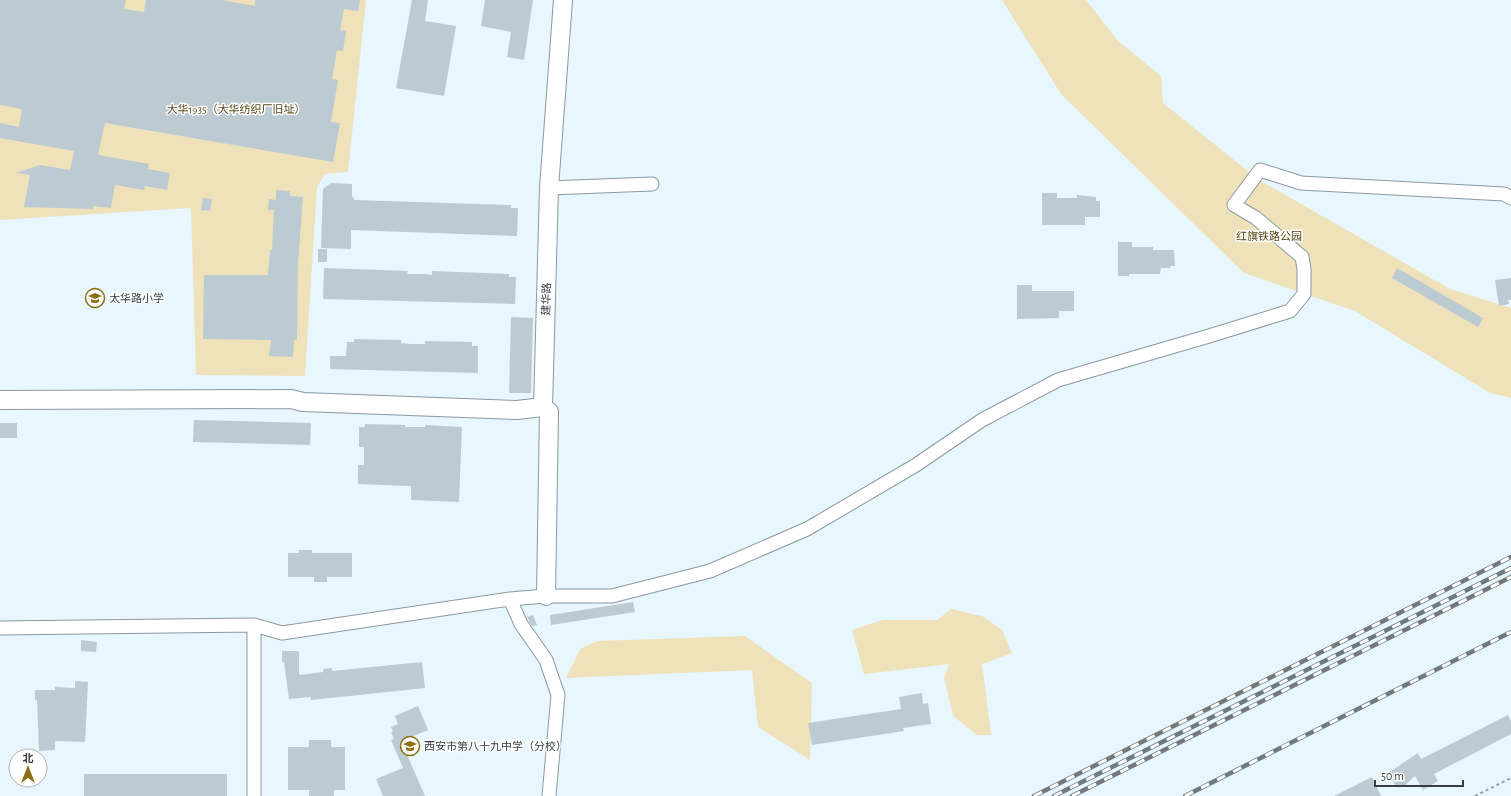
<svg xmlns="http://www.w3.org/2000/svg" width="1511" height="796" font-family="'Alegreya Sans','Noto Sans SC',sans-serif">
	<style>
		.green { fill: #efe2bb }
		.building { fill: #bccad1 }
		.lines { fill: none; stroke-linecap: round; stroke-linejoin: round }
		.street-casing { stroke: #8b98a0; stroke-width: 15 }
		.secondary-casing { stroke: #8b98a0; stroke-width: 20 }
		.path { stroke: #96a1a6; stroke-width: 2; stroke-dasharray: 3 3; stroke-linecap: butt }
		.street { stroke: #fff; stroke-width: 13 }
		.secondary { stroke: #fff; stroke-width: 18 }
		.rail-casing { stroke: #70797e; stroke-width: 4.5 }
		.rail { stroke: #fff; stroke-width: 3; stroke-dasharray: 9; stroke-linecap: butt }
		.labels { text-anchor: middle; stroke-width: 3; stroke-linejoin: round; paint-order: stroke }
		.park-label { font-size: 11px; fill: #584916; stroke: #fff }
		.poi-label { font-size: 11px; fill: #373d40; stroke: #fff; text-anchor: start }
		.street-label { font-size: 11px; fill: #373d40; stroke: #fff }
	</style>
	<rect width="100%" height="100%" fill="#e8f6fe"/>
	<path class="green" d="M0 0H366L348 172 325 174 317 187 305 376 196 375 191 208 0 220Z
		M1002 0H1086L1118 41 1161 76 1163 103 1259 180 1450 289 1511 308V398L1490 393 1355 311 1244 273 1061 94Z
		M951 609 982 616 1002 630 1012 653 982 664 991 735H977L953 716 944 678 949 664 864 674 852 630 883 620H937Z
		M745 636 812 683 810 760 758 727 752 670 566 678 580 649 597 641Z"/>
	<path class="building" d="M0 0H126L124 9 144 12 146 0H221L255 6V0H360L358 11 344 9 340 30 346 31 343 51 337 50 332 79 338 80 331 122 340 123 333 162 105 123 98 155 149 164 148 169 170 173 167 190 145 186 144 190 115 185 111 208 93 206V209L24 207 30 175 16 173 40 165 70 170 74 151 0 138V123L19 127 22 109 0 105Z
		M412 0H428L425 21 456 26 444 96 396 88Z
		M485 0H533L524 60 507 57 511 32 481 26Z
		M331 183 352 184V197L354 198V200L511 205V208H518L517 236 351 230V249L321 248 323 189Z
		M276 190 290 191V196L303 197 298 264 297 340H294L293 357 269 356 271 340 203 339 204 275H268L270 250H272L274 210H268L269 199 276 200Z
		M1042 193H1057V198H1077V195L1096 197V201H1100V217H1085V225H1042Z
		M203 198 212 199 210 211 201 210Z
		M1118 242H1132V247H1153V250H1174L1175 266H1170V268H1161L1160 274H1129V276H1118Z
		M318 249H327V262H318Z
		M324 268 408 271 407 274H425L432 275V271L509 274V277H516L515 304 323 299Z
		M1397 268 1483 318 1478 327 1392 278Z
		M1511 278V300H1508L1509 304 1499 306 1495 280Z
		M1017 285H1032V291H1074V311H1059V318L1017 319Z
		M511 317 533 318 531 393H509Z
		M354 339 401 340V343L411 344H425V341L472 342V346H478V373L330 369V356H346L347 342H354Z
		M194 420 311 423 310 445 193 442Z
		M0 423H17V438H0Z
		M365 424 405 425V427H425V425L462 427 459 502 411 500V486H409L358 484V465H364V447H359V427H365Z
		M299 550H312V553H352V577H327V582H314V577H288V553H299Z
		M633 602 635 612 551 625 550 615Z
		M533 615 537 625 532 626 527 617Z
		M81 640 97 642 96 652 81 651Z
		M282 651H299V675L323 672V669L332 668V671L422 662 425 688 311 700V697L289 699 284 662H282Z
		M75 681 88 682 85 742 55 741V750L39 751 37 700H35V690H55V687L75 688Z
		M922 693 923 704 928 703 931 724 903 728 904 731 812 745 808 723 901 709 899 697Z
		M418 706 428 730 401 741 425 796H383L376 779 403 768 391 740 394 739 391 732H393L391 727 398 724 395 716Z
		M1508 715 1511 721V734L1434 774 1438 781 1423 790 1415 776 1404 786H1396L1388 773 1418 753 1421 759Z
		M309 740H331V747H345V790H334V796H309V790H288V747H309Z
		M84 774H227V796H84Z
		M1372 777 1381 796H1334Z"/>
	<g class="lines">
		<defs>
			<path id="street" d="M549 188 652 184
				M510 599 521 624 546 660 558 695 549 796
				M254 625V796
				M0 628 254 625 282 633 510 599 546 596H612L710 571 807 529 916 465 982 420 1058 380 1209 336 1290 311 1304 294V269L1302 257 1256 218 1234 205 1260 170 1301 183 1504 194 1511 198"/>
			<path id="secondary" d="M0 400 291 399 303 402 517 410 543 407
				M546 596 549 412 543 407 549 188 563 0"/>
		</defs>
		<use href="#street" class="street-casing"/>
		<use href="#secondary" class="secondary-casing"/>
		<path class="path" d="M1475 796 1511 778"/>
		<use href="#street" class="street"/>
		<use href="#secondary" class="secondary"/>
		<defs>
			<path id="rail" d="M1034 796 1511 557
				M1054 796 1511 568
				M1072 796 1511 577
				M1185 796 1511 632"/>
		</defs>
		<use href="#rail" class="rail-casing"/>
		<use href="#rail" class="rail"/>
	</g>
	<defs>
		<symbol id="school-ring" viewBox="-11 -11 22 22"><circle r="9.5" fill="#fff" stroke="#8a7012" stroke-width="1.5"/><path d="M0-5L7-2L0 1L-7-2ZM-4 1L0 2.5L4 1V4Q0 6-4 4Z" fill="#8a7012"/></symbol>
	</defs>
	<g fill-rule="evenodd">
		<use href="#school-ring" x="84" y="287" width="22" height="22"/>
		<use href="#school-ring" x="399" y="735" width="22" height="22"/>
	</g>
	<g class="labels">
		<g class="park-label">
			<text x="236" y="113">大华1935（大华纺织厂旧址）</text>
			<text x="1269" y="240">红旗铁路公园</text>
		</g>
		<g class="poi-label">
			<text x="109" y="302">太华路小学</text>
			<text x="424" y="750">西安市第八十九中学（分校）</text>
		</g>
		<g class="street-label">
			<text transform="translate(546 299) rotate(-88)" y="4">建华路</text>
		</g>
	</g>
	<g transform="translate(28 768)"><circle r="19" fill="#ffffff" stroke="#afb1b3"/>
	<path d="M0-3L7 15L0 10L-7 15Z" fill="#8a7012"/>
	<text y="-6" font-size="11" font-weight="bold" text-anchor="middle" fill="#373d40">北</text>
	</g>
	<path d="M1375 780v6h88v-6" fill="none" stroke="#373d40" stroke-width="2"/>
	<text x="1381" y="780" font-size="12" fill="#373d40" stroke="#ffffff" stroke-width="3" paint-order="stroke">50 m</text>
</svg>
